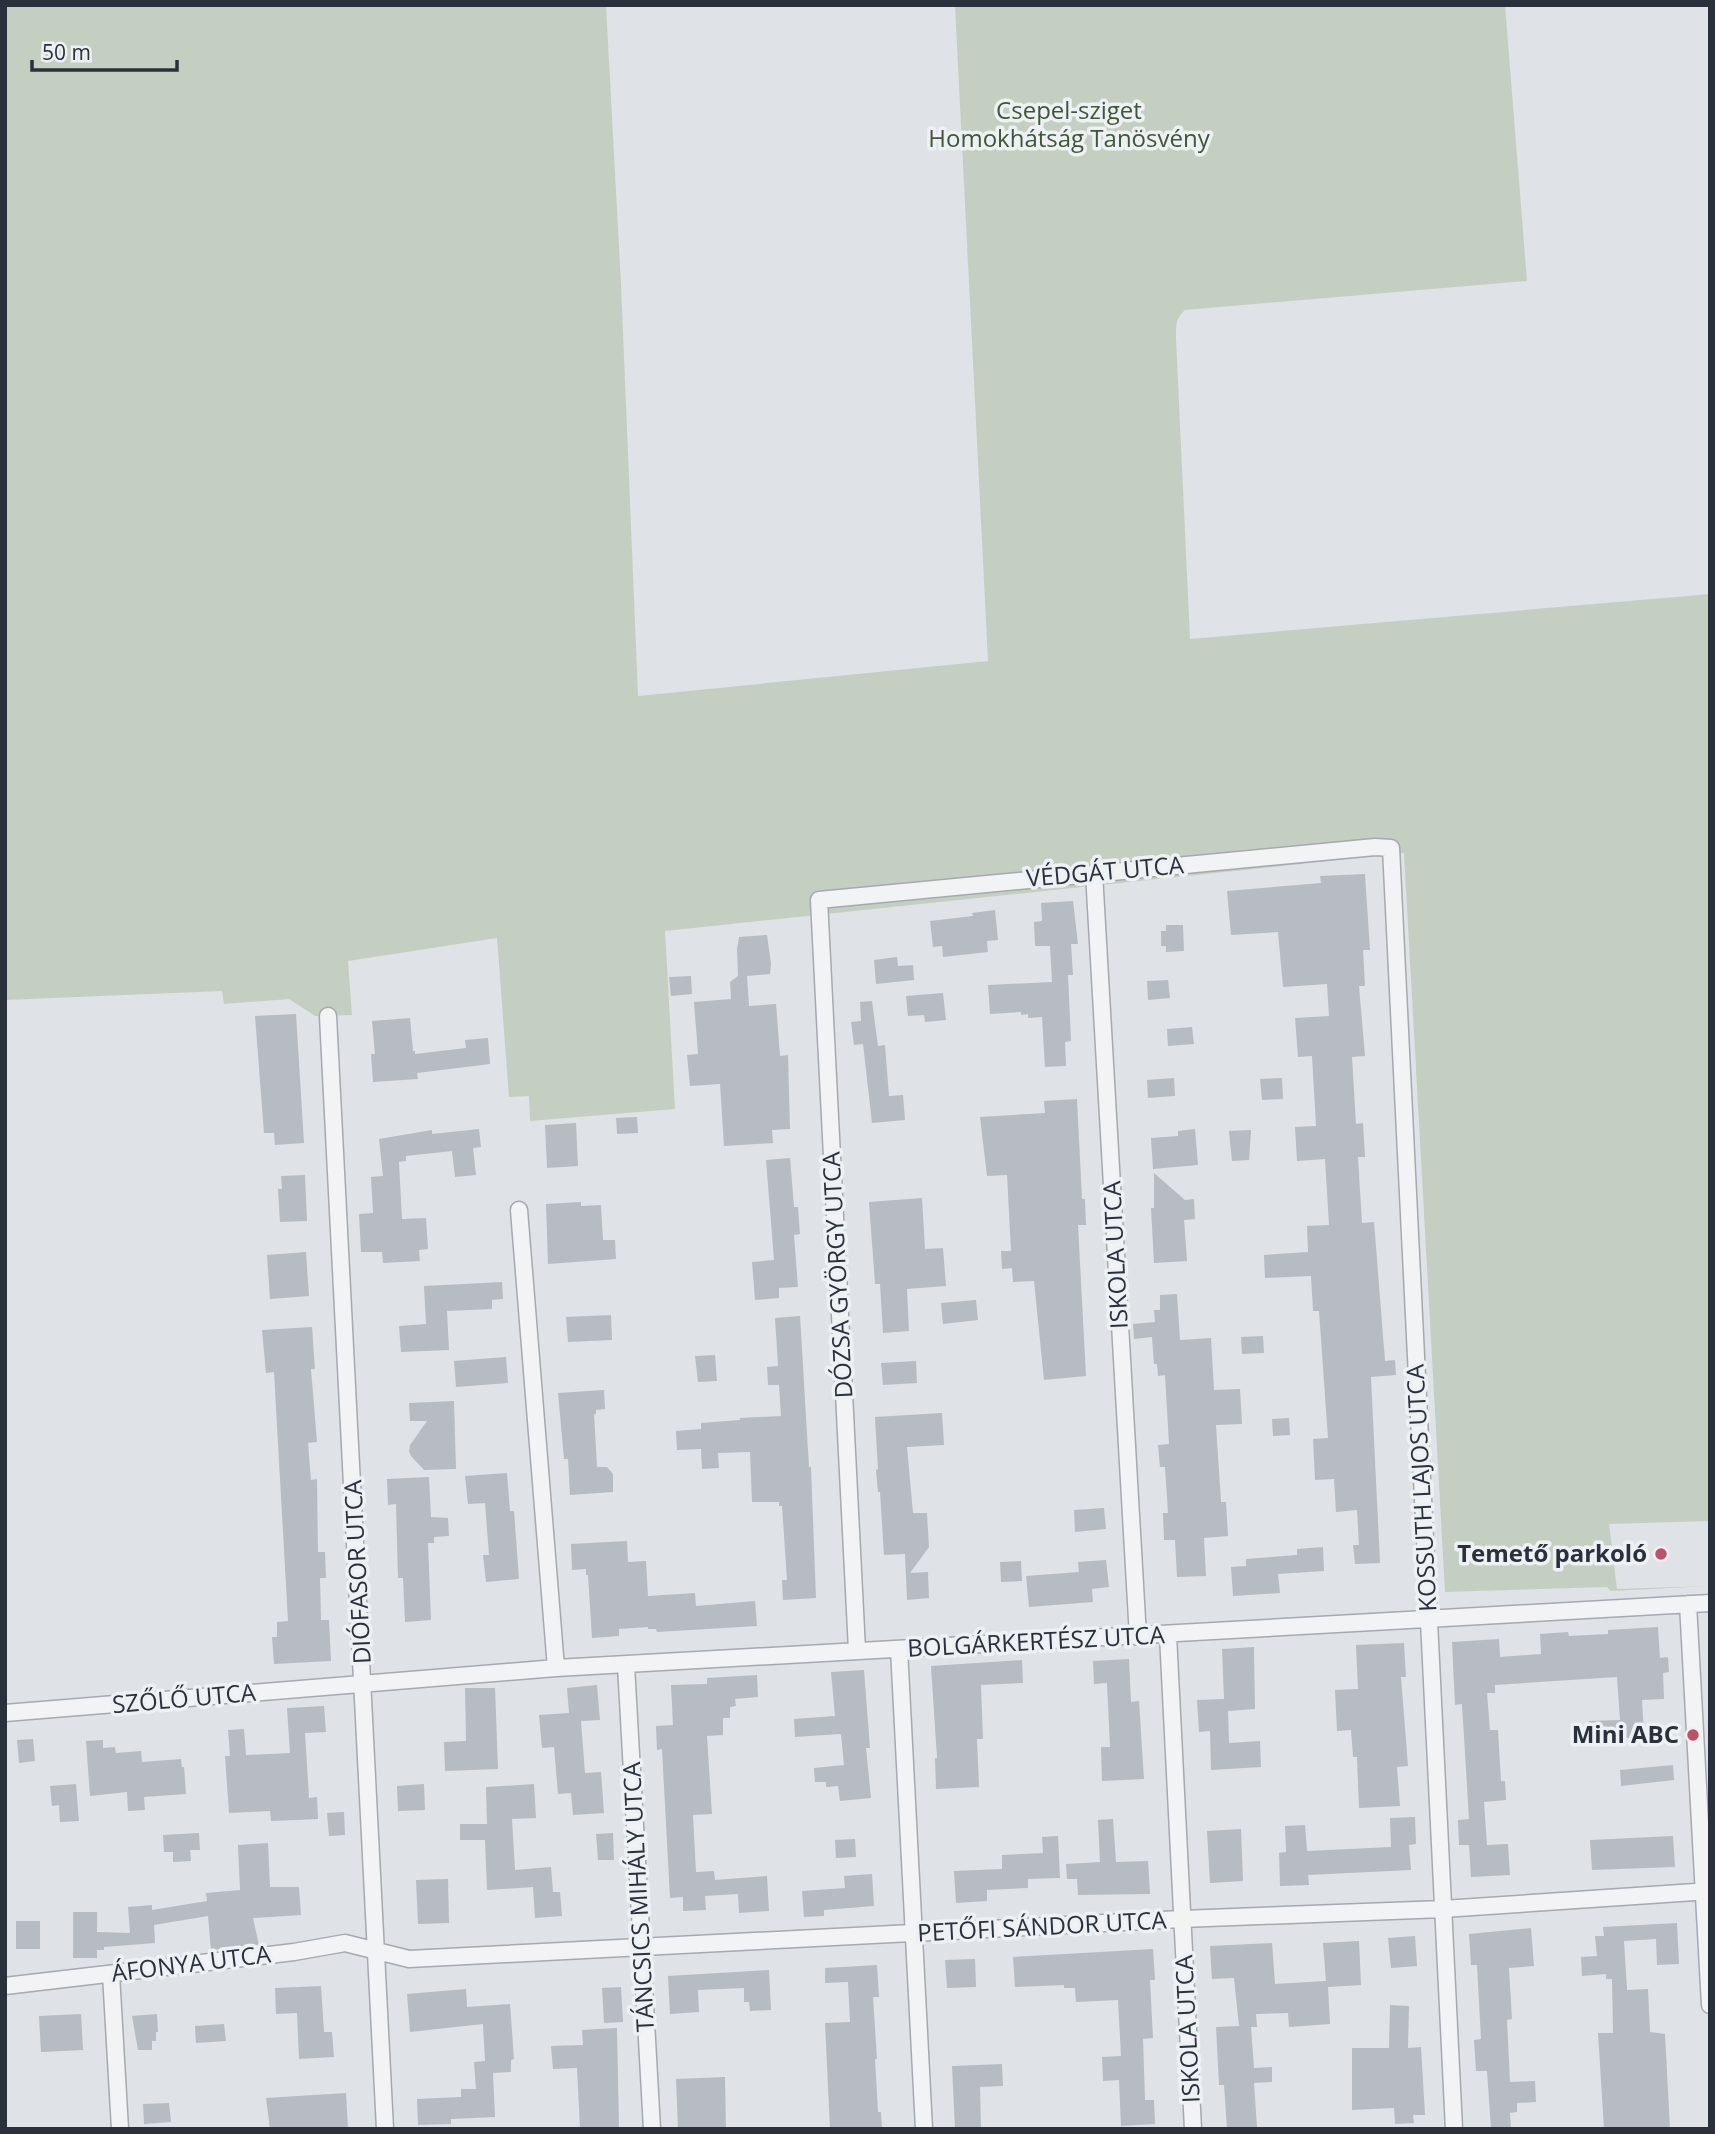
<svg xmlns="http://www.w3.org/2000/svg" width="1715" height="2134" font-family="'Open Sans',sans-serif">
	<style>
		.green { fill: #c5cfc1 }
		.building { fill: #b7bcc3 }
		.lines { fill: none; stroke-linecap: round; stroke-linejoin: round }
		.minor-casing { stroke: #a5a9b0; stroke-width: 19 }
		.minor { stroke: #f1f3f5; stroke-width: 16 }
		.poi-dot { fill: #bd5267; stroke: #eef1f4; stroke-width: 2.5 }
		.labels { text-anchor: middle; stroke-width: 7; stroke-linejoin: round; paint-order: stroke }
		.park-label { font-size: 24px; fill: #3f5639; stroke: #eef1f4 }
		.street-label { font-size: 24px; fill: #2a313c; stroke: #eef1f4 }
		.poi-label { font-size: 24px; font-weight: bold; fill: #2a313c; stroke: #eef1f4; text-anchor: end }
	</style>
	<rect width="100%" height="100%" fill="#dfe2e6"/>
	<path class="green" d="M5 5H606L621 284 638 696 988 661 955 5H1505L1527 281 1185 310C1175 319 1176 326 1176 339L1190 639 1710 594V1521L1609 1524 1617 1589 1710 1586 1611 1591 1607 1587 1445 1592 1404 853 665 931 675 1109 530 1121 529 1096 509 1097 497 938 348 961 352 1015 315 1016 289 999 224 1004 222 991 5 1000Z"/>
	<path class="building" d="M1365 874 1370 950H1363L1365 986H1359L1365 1056 1352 1057 1356 1124 1363 1123 1365 1157H1358L1362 1223 1374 1222 1385 1361 1395 1360 1396 1375 1371 1377 1380 1563 1355 1564 1353 1545H1359L1357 1510 1336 1512 1334 1479 1315 1480 1313 1439 1328 1438 1319 1311H1313L1311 1276 1265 1278 1264 1255 1308 1252 1307 1226 1329 1225 1325 1159 1297 1161 1295 1127 1316 1126 1312 1056 1298 1057 1295 1018 1329 1016 1327 984 1283 987 1278 932 1231 935 1227 891 1321 883 1320 876Z
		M1073 901 1078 944H1071L1073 975H1068L1071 1041 1065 1042 1066 1066 1045 1067 1042 1017 1028 1018V1014L1021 1015V1012L990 1014 988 985 1052 982 1050 946H1035L1034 922 1042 921 1041 903Z
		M995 910 998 940 987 941 988 952 943 957 942 946 933 947 930 921 973 916 972 913Z
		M1166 925H1183L1184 951 1166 952V946H1161V931H1166Z
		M767 935 771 964 770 974 747 976 749 1006 776 1004 780 1056 788 1055 790 1129 772 1130 773 1143 724 1146 720 1084 690 1086 687 1055 698 1054 694 1002 731 999 730 982 738 976 737 949 739 937Z
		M897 957 898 966 913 965 914 980 876 984 874 960Z
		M691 976 692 994 671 996 669 977Z
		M1168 980 1170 998 1148 1000 1147 981Z
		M943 993 946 1020 925 1022 924 1015 908 1016 906 996Z
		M872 1001 878 1046 885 1045 889 1096 903 1095 905 1120 872 1123 863 1044 854 1045 851 1022 861 1021 860 1002Z
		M296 1014 304 1143 275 1145 274 1133H264L255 1016Z
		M410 1018 413 1051H415V1054L466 1048 465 1040 488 1038 490 1064 417 1073 418 1079 373 1082 371 1054H375L372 1021Z
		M1192 1027 1194 1044 1168 1046 1167 1029Z
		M1174 1078 1175 1096 1148 1098 1147 1080Z
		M1282 1078 1283 1099 1262 1100 1260 1079Z
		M1077 1099 1082 1199H1085L1086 1225H1078L1086 1376 1044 1380 1034 1281 1013 1282 1012 1268 1002 1269 1001 1251H1011L1007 1175 987 1176 980 1117 1045 1113 1044 1101Z
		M637 1117 638 1133 617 1134 616 1118Z
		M576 1123 578 1166 547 1168 545 1125Z
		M479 1129 481 1147 473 1148 476 1175 455 1177 452 1151 406 1156V1161L399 1162 402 1219 426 1218 428 1249 419 1250 420 1261 383 1263 382 1252H361L359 1214 373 1213 371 1177 383 1176 379 1139 432 1130V1134Z
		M1195 1129 1198 1165 1153 1169 1151 1138 1178 1136V1131Z
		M1251 1130 1249 1160 1232 1161 1229 1131Z
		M790 1158 794 1207H798L800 1234 794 1235 798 1287 779 1288V1298L755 1300 752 1262 774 1260 766 1160Z
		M1154 1173 1185 1200 1194 1199 1195 1219 1184 1220 1187 1261 1154 1263 1151 1208H1154Z
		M305 1175 307 1221 280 1222 278 1189H282L281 1176Z
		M922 1198 925 1249 943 1248 946 1286 907 1289 909 1331 883 1333 880 1284H875L869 1202Z
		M581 1202V1206L601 1205 603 1240H615L616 1259 548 1264 546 1204Z
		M306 1252 309 1296 270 1299 267 1255Z
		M502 1282 503 1299 492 1300V1309L447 1311 449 1350 401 1352 399 1326 426 1324 424 1286Z
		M1177 1294 1180 1340 1211 1338 1214 1390 1240 1389 1242 1424 1216 1425 1221 1502H1226L1228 1536 1204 1538 1206 1576 1177 1577 1175 1540H1164L1163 1513H1168L1165 1467H1160L1158 1445 1169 1444 1165 1375 1158 1376 1157 1364H1154L1152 1337 1134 1339 1133 1324 1155 1322 1154 1310H1160V1295Z
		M976 1300 978 1320 943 1324 941 1303Z
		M611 1315 612 1340 568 1342 566 1317Z
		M800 1316 809 1467H811L816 1598 783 1600 782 1580H787L782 1506H779V1502H752L750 1452 718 1453 719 1468 702 1469 701 1449 677 1450 676 1431 701 1429V1423L740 1420V1418L781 1416 779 1385H768L767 1367 778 1366 775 1318Z
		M312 1327 315 1369H311L317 1442 308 1443 311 1480 317 1479 318 1552H325L326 1578H320L321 1620H329L331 1661 274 1664 272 1637H277V1622L288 1621 274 1372 266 1373 262 1330Z
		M1263 1336 1264 1353 1242 1354 1241 1337Z
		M715 1355 717 1381 698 1382 695 1356Z
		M506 1357 508 1383 456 1387 454 1361Z
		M916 1361 917 1383 883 1385 881 1363Z
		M604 1390 605 1409 596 1410V1414H594L597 1467H607L613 1474V1492L570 1495 568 1459H564L558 1393Z
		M454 1401 456 1469 424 1470 411 1456 409 1451 410 1445 427 1421H410L409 1403Z
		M942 1413 944 1445 907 1447 913 1513H927L929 1547 910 1573 928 1572 929 1598 907 1600 905 1554 884 1555 880 1492H878L876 1470 878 1469 875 1417Z
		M1289 1418 1290 1435 1273 1436 1272 1419Z
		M507 1473 510 1511H514L519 1579 486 1582 483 1555H489L485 1503 468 1504 465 1476Z
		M429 1477 431 1517 448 1518 449 1536 434 1537V1543H428L431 1620 405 1622 403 1578H398L396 1504 388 1505 387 1479Z
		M1104 1508 1106 1529 1075 1532 1074 1510Z
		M627 1541 628 1562 646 1561 648 1596 695 1593 696 1606 755 1601 757 1626 657 1632 656 1629H648V1627L619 1629V1636L592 1638 588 1575H586V1569L572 1570 571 1544Z
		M1323 1547 1324 1571 1278 1574 1280 1593 1233 1596 1231 1567 1246 1566V1559L1297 1555V1549Z
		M1106 1560 1109 1587 1092 1589 1093 1602 1029 1607 1026 1576 1079 1572 1078 1562Z
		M1021 1561 1022 1581 1001 1582 1000 1562Z
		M1658 1627 1660 1658 1668 1657 1669 1672 1663 1673 1664 1699 1642 1700 1644 1737 1603 1739V1735L1590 1736 1589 1721 1620 1720 1617 1677 1495 1685V1693H1487L1490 1730H1498L1501 1781H1505L1506 1800 1484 1802 1487 1845 1508 1844 1510 1875 1471 1877 1469 1845H1459L1458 1820 1469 1819 1462 1704 1455 1705 1452 1642 1499 1639 1500 1657 1541 1654 1540 1634 1568 1632 1569 1636 1608 1634V1630Z
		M1404 1643 1406 1677H1401L1408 1766 1397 1767 1400 1806 1359 1808 1357 1757H1353L1351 1730 1337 1731 1335 1690 1358 1689 1356 1645Z
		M1254 1647 1255 1709 1228 1711 1229 1743 1260 1741 1261 1767 1211 1770 1210 1731 1199 1732 1197 1700 1224 1699 1222 1649Z
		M1129 1659 1131 1702 1139 1701 1144 1779 1102 1781 1101 1747H1110L1107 1683 1094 1684 1093 1661Z
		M1022 1660 1023 1683 981 1685 983 1739H977L979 1787 936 1789 935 1758H937L931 1666Z
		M864 1670 870 1748H866L871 1798 840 1801 838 1786 826 1787V1782H815L814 1768 844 1765 841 1734 795 1737 794 1719 835 1716 831 1672Z
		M757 1675 758 1697 735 1699 736 1706 730 1707V1718H723V1735L707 1736 712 1814 693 1815 696 1872 714 1871 715 1880 767 1876 769 1911 739 1913 738 1894 705 1896 706 1910 683 1911V1897L670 1898 662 1749 657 1750 656 1726 673 1725 671 1685 707 1684V1678Z
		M597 1685 600 1720 581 1721 585 1773 601 1772 604 1813 573 1815 571 1793 558 1794 554 1747 542 1748 539 1715 569 1713 567 1688Z
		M465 1688H495L498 1769 445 1771 444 1742 466 1741Z
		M324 1706 326 1732 305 1733 309 1798 317 1797 318 1819 271 1821 270 1811 229 1813 225 1756H230L228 1730 244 1729 246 1755 290 1753 287 1708Z
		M33 1739 35 1761 19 1763 17 1740Z
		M103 1740V1748L115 1747 116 1753 141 1751 142 1762 181 1759 182 1767H184L186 1794 144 1797 145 1810 128 1811 127 1792 90 1796 86 1741Z
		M1673 1765 1674 1780 1621 1786 1620 1770Z
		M76 1784 79 1821 60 1822 59 1805 52 1806 50 1786Z
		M424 1784 425 1810 398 1811 397 1786Z
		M534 1784 536 1818 512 1819 515 1870 551 1867 553 1892H560L562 1916 535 1918 533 1887 487 1890 485 1840H460V1824H487L486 1787Z
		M344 1812 345 1835 329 1836 327 1813Z
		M1415 1817 1416 1844 1409 1845 1411 1870 1308 1875 1309 1885 1280 1886 1279 1853 1286 1852 1285 1826 1305 1825 1307 1851 1391 1847 1390 1818Z
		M1113 1819 1116 1862 1148 1861 1150 1894 1078 1895 1077 1879H1067L1066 1864 1100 1862 1098 1820Z
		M1241 1829 1243 1881 1210 1883 1207 1831Z
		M199 1833 200 1850H190L191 1861 173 1862V1852H164L163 1835Z
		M613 1833 614 1860H598L596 1834Z
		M1058 1836 1060 1878 1028 1879V1888L987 1890V1901L956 1903 954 1871 1002 1869V1855L1043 1853 1042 1837Z
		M1673 1836 1675 1867 1592 1870 1590 1840Z
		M855 1839 856 1857 836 1858 835 1840Z
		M268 1843 270 1887H299L301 1915 253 1918 259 1945 211 1950 208 1916 154 1925 155 1943 104 1947V1950H97V1958H73V1912H97V1932L130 1933 128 1907 152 1905V1910L207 1901 206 1893 240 1890 238 1845Z
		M872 1874 874 1906 824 1910V1916L804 1917 802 1891 845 1888 844 1876Z
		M448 1879 449 1923 418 1924 416 1880Z
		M16 1921H40V1949H16Z
		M1677 1923 1679 1964 1657 1965 1656 1939 1624 1941 1627 1990 1648 1989 1650 2032 1665 2034 1670 2129H1604L1598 2033H1613L1612 1979H1606V1974L1582 1976 1581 1957 1597 1956 1595 1936H1604L1603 1927Z
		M1531 1928 1534 1966 1509 1968 1512 2019 1507 2020 1510 2082 1535 2081 1536 2102 1517 2103V2112L1510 2113 1511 2129H1491L1487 2071H1476L1474 2040 1481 2039 1477 1965H1471L1469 1934Z
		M1415 1936 1417 1966 1391 1968 1388 1938Z
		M1359 1941 1361 1985 1328 1987 1330 2024 1289 2027 1288 2013 1256 2014 1257 2027H1251L1254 2068 1272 2067V2082L1254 2083 1257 2127 1227 2129 1224 2085H1219L1216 2027 1239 2026 1234 1978 1212 1979 1210 1946 1272 1943 1275 1984 1326 1981 1323 1943Z
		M1153 1949 1155 1980H1150L1153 2038 1143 2039 1145 2100H1154L1155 2124 1121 2126 1119 2080 1103 2081 1102 2057 1121 2056 1118 2000 1076 2002 1075 1988H1064V1985L1015 1987 1013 1957Z
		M975 1959 976 1987 947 1988 945 1960Z
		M877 1965 879 1997H873L877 2059H875L878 2112H881L882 2129H830L825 2023 850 2022 848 1982 825 1983V1968Z
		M769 1970 771 2010 750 2011 749 2002H744V1988L698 1990 699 2012 670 2014 668 1976Z
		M321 1986 324 2032H332L334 2057 299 2059 297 2013 276 2014 275 1988Z
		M621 1987 623 2022 604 2023 602 1988Z
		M466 1989 467 2007 510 2004 514 2059 511 2060V2072L493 2073 495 2117 451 2119V2124L418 2125 417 2099 461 2097V2089H476L474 2062 485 2061 483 2024 410 2032 407 1994Z
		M1390 2005 1409 2006 1408 2048 1421 2047 1425 2115H1413L1414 2123 1395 2124 1394 2108 1352 2110V2048H1389Z
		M81 2014 83 2050 41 2052 39 2016Z
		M157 2014 158 2032H156V2041H152V2050H138L132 2016Z
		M224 2024 226 2041 196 2043 195 2026Z
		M617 2028 619 2129H580L577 2068 553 2069 551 2046 583 2045 582 2030Z
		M1002 2064 1003 2086 980 2087 981 2129H955L952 2066Z
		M725 2077 726 2129H678L676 2079Z
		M346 2093 348 2129H270L266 2098Z
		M169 2103 171 2122 144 2124 143 2104Z"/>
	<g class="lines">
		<defs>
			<path id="minor" d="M1094 873 1138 1637
				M328 1016 385 2129
				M519 1210 556 1668
				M1688 1604 1710 2005
				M1168 1635 1193 2129
				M899 1649 924 2129
				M857 1650 819 900 1375 847 1391 848 1454 2129
				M626 1665 652 2129
				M5 1713 556 1668 1710 1603
				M111 1974 120 2129
				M5 1986 294 1952 345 1943 409 1959 1182 1919 1443 1909 1710 1891"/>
		</defs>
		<use href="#minor" class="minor-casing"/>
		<use href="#minor" class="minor"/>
	</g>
	<g class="poi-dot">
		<circle cx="1661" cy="1554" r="7"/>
		<circle cx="1693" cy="1735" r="7"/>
	</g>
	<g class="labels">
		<g class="park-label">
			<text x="1069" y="119">Csepel-sziget<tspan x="1069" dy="28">Homokhátság Tanösvény</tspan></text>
		</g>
		<g class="street-label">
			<text transform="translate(1105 872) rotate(-5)" y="8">VÉDGÁT UTCA</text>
			<text transform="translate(1116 1255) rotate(-93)" y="8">ISKOLA UTCA</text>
			<text transform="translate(838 1275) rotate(-93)" y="8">DÓZSA GYÖRGY UTCA</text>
			<text transform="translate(1422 1488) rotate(-93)" y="8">KOSSUTH LAJOS UTCA</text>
			<text transform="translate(358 1572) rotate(-93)" y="8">DIÓFASOR UTCA</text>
			<text transform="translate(1036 1642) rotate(-3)" y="8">BOLGÁRKERTÉSZ UTCA</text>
			<text transform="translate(184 1699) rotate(-5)" y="8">SZŐLŐ UTCA</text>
			<text transform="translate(639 1897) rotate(-93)" y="8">TÁNCSICS MIHÁLY UTCA</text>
			<text transform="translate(1042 1927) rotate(-3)" y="8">PETŐFI SÁNDOR UTCA</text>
			<text transform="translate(191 1964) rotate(-7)" y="8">ÁFONYA UTCA</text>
			<text transform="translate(1188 2029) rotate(-93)" y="8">ISKOLA UTCA</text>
		</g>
		<g class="poi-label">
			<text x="1647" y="1562">Temető parkoló</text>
			<text x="1679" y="1743">Mini ABC</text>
		</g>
	</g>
	<rect width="1715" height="2134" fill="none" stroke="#2a313c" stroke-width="14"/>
	<path d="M32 60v10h145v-10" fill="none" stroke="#2a313c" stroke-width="3.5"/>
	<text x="42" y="60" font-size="21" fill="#2a313c" stroke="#eef1f4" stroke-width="5" paint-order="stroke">50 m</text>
</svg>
